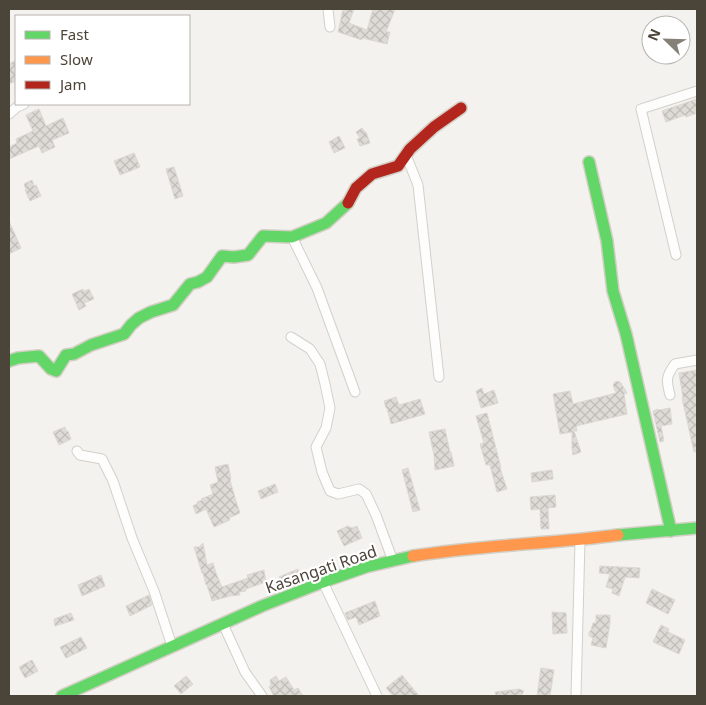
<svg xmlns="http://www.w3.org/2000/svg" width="706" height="705" font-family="'Noto Sans',sans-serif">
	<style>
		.building { fill: url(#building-cross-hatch); stroke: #dcd9d4 }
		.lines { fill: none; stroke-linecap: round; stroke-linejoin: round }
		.street-casing { stroke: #d2d0cb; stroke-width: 11 }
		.fast-casing { stroke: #d3cfc5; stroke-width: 14 }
		.slow-casing { stroke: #d3cfc5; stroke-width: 14 }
		.jam-casing { stroke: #d3cfc5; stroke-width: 14 }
		.street { stroke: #fdfdfc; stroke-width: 9 }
		.fast { stroke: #63d668; stroke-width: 11 }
		.slow { stroke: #ff974d; stroke-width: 11 }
		.jam { stroke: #b3261e; stroke-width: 11 }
		.labels { text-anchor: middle; stroke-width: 4.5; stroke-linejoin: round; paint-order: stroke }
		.street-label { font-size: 16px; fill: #4b4439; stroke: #fff }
	</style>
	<defs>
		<pattern id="building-cross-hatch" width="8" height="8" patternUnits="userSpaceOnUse" patternTransform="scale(1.25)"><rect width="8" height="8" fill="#dedbd6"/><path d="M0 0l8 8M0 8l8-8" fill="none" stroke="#c0bdb8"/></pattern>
	</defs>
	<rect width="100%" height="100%" fill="#f4f2ee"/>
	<path class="building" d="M343 9H354L349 23 367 30 373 9H395L386 32H390L387 44 362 38V40L338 32Z
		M16 60V81L9 84V64Z
		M697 99V113L686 117 685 115 666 122 662 111Z
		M39 109 46 126 63 118 69 133 52 140 55 147 42 153 39 146 9 159V147L17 143 16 139 33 131 26 115Z
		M362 128 365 132H366L370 143 360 146 357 139 360 138 356 132Z
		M339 136 345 148 334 153 329 142Z
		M134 153 140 167 120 175 114 161Z
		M174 167 183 196 175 199 166 169Z
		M32 180 34 186 36 185 41 196 30 201 25 190H26L24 184Z
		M9 221 21 248 9 254Z
		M83 289 84 291 89 289 94 299 84 303 86 306 79 310 72 294Z
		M697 370V452H694L682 398H683L679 373Z
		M618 381 621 383 627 393 624 394 627 414 576 426 577 431H574L581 452 573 455 572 448V432L560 434 553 394 570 391 573 404 616 393 613 385 615 382Z
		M482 388 484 394 494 390 498 403 481 408 476 391Z
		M396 397 399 405 420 399 425 414 391 424 387 408H386L384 401Z
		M670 408 672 424 661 426 664 441 660 442 653 411 658 409 659 410Z
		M487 413 501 468H500L507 489 497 492 490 465H486L480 444 484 443 476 416Z
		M65 427 66 431H68L71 439 59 445 53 432Z
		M445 429 450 452H451L454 466 435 470 434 455 429 432Z
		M228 464 231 479 230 480 236 501 240 513 229 518 230 520 214 527 206 509 196 514 193 506 198 503 197 502 202 500 201 499 213 494 210 485 218 482 215 467Z
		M408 468 420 510 413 512 402 470Z
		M552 470 553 479 532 482 531 473Z
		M275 484 278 492 261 499 258 491Z
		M555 495 556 507 548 508 549 529H541L540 509 531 510 530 497Z
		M348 526 352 528 357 526 362 538 344 546 337 531Z
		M203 543 207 565 213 563 216 573 222 587 248 578 247 575 264 570 266 582 246 589V591L239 592 240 595 230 596 212 601 207 585H206L203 573H202L194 547H199Z
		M600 566 640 568 639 578 625 577 619 596 612 593 613 589 606 587 610 574 599 573Z
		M298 569 302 581 284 588 279 577Z
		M101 575 105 586 82 596 78 585Z
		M652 589 675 600 668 614 646 603Z
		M149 595 152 605 130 616 126 606Z
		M375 601 380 616 359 625 356 617 348 620 345 613Z
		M552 612 566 613 567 633 553 634Z
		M71 613 74 620 55 626 54 619Z
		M596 615H610V623L606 648 591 645 593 638 589 636V632L591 630 593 623H596Z
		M661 625 669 629 668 632 685 640 679 654 653 642Z
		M81 637 87 648 66 658 60 647Z
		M32 660 38 671 25 678 19 667Z
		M541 668 554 670 550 696H537Z
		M402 675 419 696H393L386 688Z
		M186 676 193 684 181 694 174 686Z
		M276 676 279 681 286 677 294 690 298 688 303 696H274L269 687 271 685 270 680Z
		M519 689 524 691 521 696H496L495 692Z"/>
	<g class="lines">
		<defs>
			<path id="street" d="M328 9 330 27
				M9 114 17 107 24 104
				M406 155 418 185 439 377
				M292 237 317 288 355 392
				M676 255 641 109 697 91
				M291 337 310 349 320 364 325 384 330 408 326 428 316 447 322 472 330 491 338 494 359 489 366 494 376 515 393 561
				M670 395C666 380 666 376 675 364L697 360
				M77 451 80 455 102 459 113 481 132 538 154 591 172 646
				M323 582 377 696
				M223 624 245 672 262 696
				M576 696 580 540"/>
			<path id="fast" d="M589 162 607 241 613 291 626 334 671 531
				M9 361 18 358 39 356 51 369 56 371 66 355 74 354 91 345 124 334 131 325 139 318 151 312 173 305 190 284 198 282 207 277 222 256 234 257 248 255 263 236 292 237 326 223 348 203
				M618 535 697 528
				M62 696 262 606 323 582 366 567 413 556"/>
			<path id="slow" d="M413 556C481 545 550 544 618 535"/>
			<path id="jam" d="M348 203 356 188 372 174 398 166 410 149 434 127 461 108"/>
		</defs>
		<use href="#street" class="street-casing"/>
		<use href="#fast" class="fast-casing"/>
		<use href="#slow" class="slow-casing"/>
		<use href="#jam" class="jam-casing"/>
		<use href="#street" class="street"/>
		<use href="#fast" class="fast"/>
		<use href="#slow" class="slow"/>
		<use href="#jam" class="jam"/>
	</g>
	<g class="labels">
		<g class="street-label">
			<text transform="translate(321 569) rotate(-19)" y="6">Kasangati Road</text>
		</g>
	</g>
	<rect width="706" height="705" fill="none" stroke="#4b4439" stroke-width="20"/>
	<rect x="15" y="15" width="175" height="90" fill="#ffffff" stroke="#b7b4b0"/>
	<rect x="25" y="31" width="25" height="8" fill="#63d668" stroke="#b7b4b0"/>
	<text x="60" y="40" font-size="15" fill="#4b4439">Fast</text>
	<rect x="25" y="56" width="25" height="8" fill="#ff974d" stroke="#b7b4b0"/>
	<text x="60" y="65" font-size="15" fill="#4b4439">Slow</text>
	<rect x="25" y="81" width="25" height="8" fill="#b3261e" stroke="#b7b4b0"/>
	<text x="60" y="90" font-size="15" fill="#4b4439">Jam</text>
	<g transform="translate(666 40) rotate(293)"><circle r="24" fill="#ffffff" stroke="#b7b4b0"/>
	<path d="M0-4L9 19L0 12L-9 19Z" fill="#868178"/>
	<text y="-8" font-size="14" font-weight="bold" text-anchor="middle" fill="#4b4439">N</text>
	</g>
</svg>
